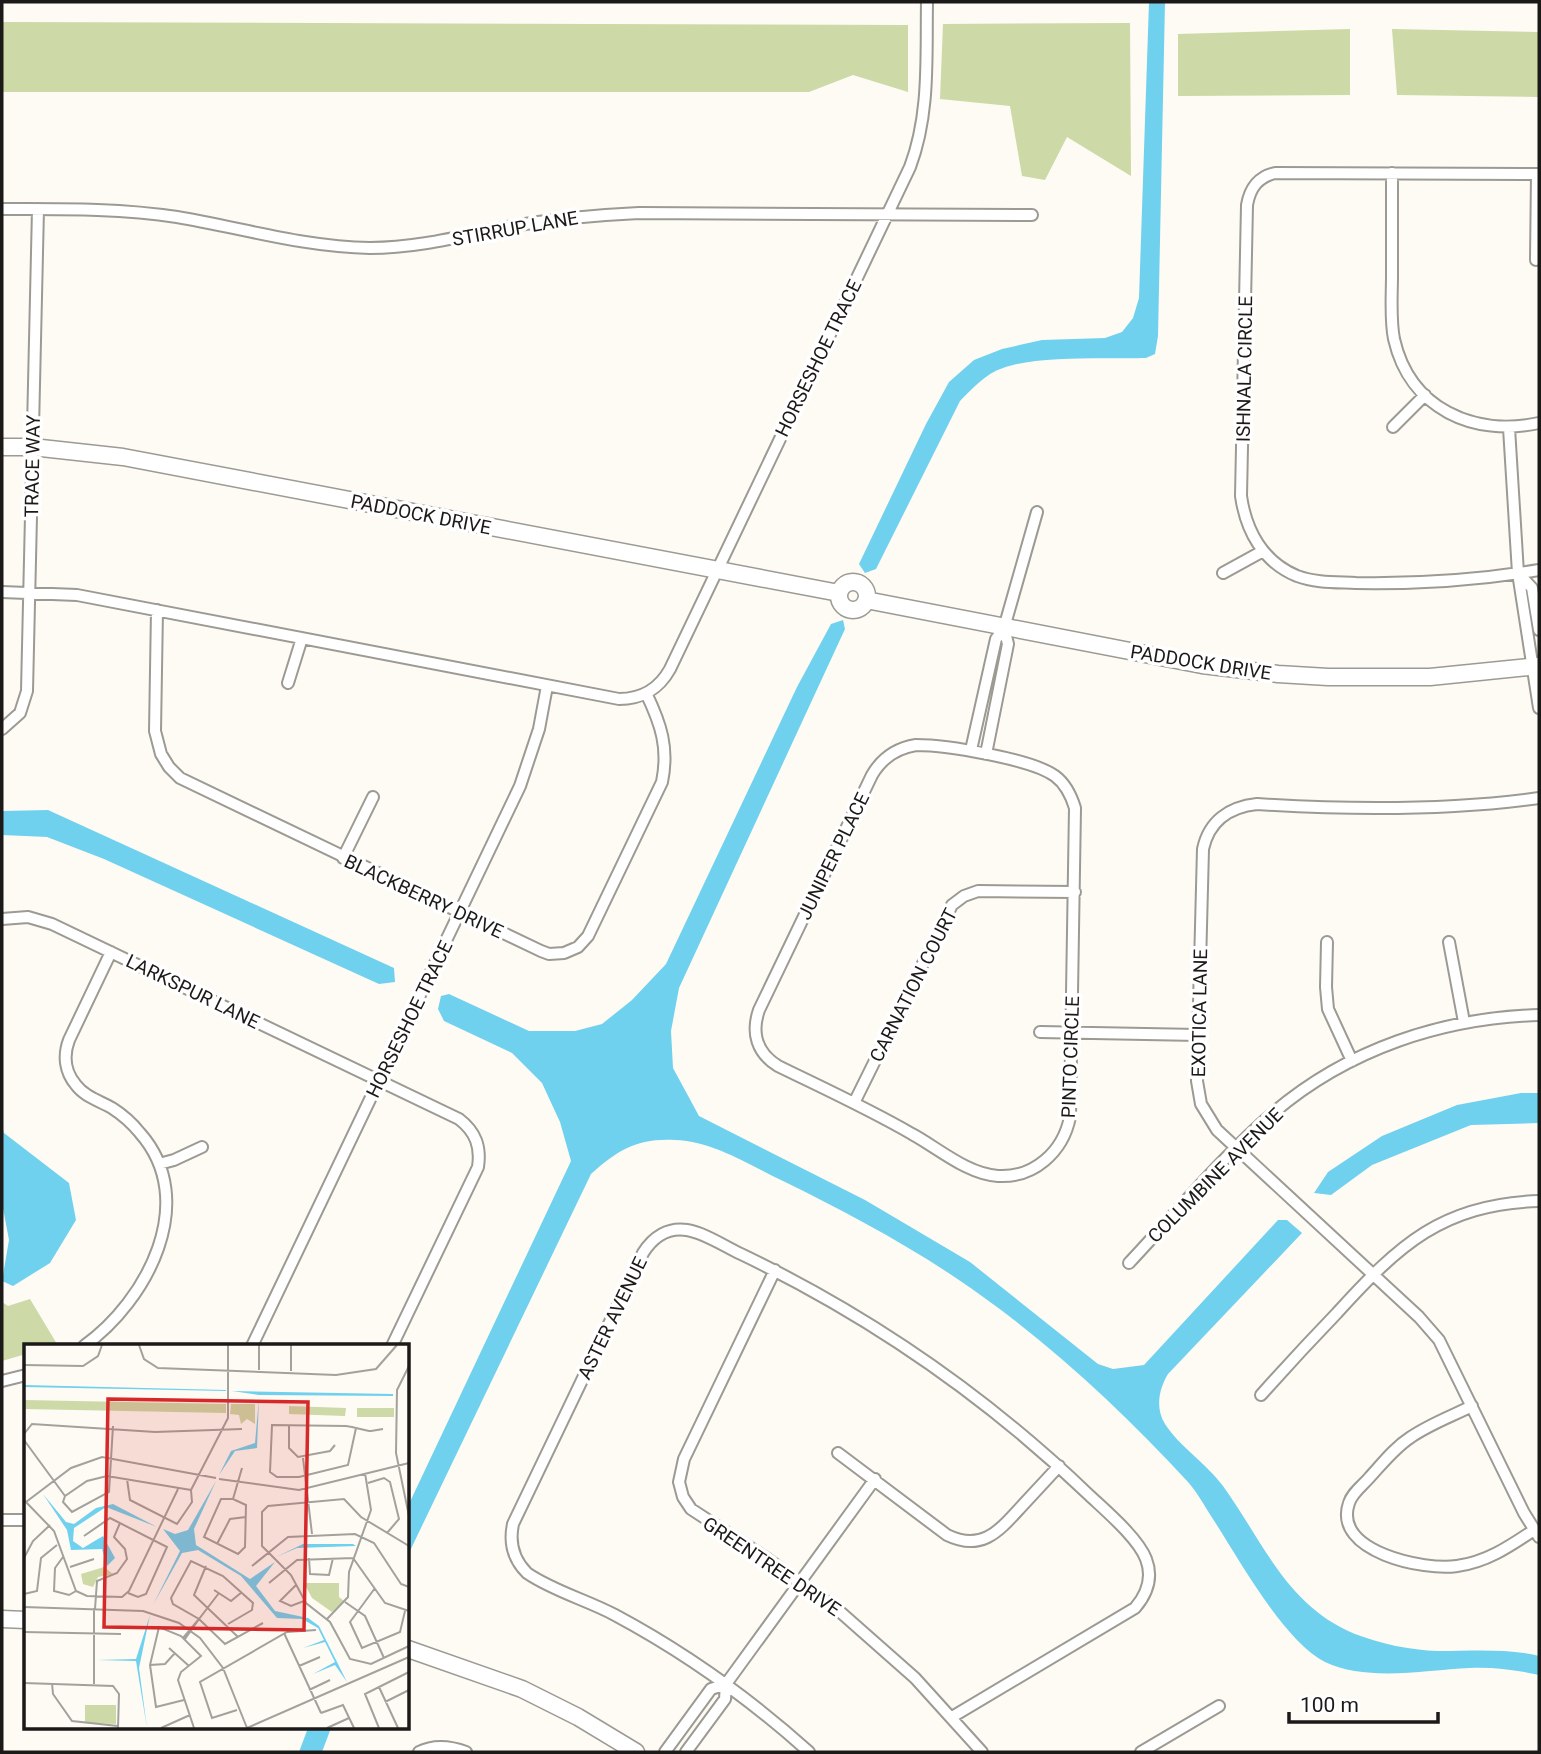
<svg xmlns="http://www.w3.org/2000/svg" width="1541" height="1754" font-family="Roboto,sans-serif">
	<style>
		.green { fill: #cdd9a6 }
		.water { fill: #70d1ef }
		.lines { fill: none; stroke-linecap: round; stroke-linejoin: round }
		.street-casing { stroke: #9c9a93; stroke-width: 14 }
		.secondary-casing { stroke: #9c9a93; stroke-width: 19 }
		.street { stroke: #fff; stroke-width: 10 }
		.secondary { stroke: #fff; stroke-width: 16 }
		.labels { text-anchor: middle; stroke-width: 7; stroke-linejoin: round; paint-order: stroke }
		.street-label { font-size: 19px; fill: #1b1a18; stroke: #fff }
		.inset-road { fill: none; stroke: #a3a19c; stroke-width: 2 }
		.view { fill: #d62828; fill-opacity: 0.15; stroke: #d62828; stroke-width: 3.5 }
		.inset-edge { fill: none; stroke: #1b1a18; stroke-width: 3.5 }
	</style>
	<rect width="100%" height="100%" fill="#fdfbf4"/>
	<path class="green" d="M2 22 908 25V92L853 75 809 92H2Z
		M1130 23 1131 176 1067 137 1045 180 1022 176 1010 106 940 99 943 24Z
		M1350 29V95L1178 96V34Z
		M1392 29 1539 32V97L1397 95Z
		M30 1299 57 1344 26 1346V1354L2 1361V1302L8 1306Z"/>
	<path class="water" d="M1149 2H1165L1158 336 1155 354 1146 358C1107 359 1038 355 1003 368 985 374 973 388 960 401L876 569 865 573 859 564 926 424 949 382 974 360 1002 349 1042 340 1105 338 1122 332 1133 318 1139 298Z
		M843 620 845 629 679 988 671 1031 673 1068 699 1116 865 1200 970 1262 1098 1364 1113 1369 1144 1365 1278 1220H1287L1302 1233 1168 1374C1159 1389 1155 1408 1165 1424 1179 1446 1207 1464 1223 1486 1264 1543 1286 1605 1355 1634 1382 1644 1409 1650 1438 1651 1471 1651 1507 1648 1539 1656V1675C1517 1670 1493 1667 1470 1668 1425 1670 1367 1682 1325 1662 1283 1641 1238 1557 1211 1516 1204 1505 1197 1492 1188 1482 1119 1407 1041 1335 956 1278 901 1241 842 1210 783 1181 749 1165 713 1141 675 1140 637 1138 618 1150 591 1174L408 1555V1506L571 1161 560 1122 542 1083 512 1053 444 1021 438 1009 441 996 449 994 529 1031H575L602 1024 632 1000 666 964 797 687 831 624Z
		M48 810 394 968 395 982 379 984 104 859 47 837 2 835V811Z
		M1521 1093H1539V1123L1471 1125 1372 1165 1331 1195 1314 1193 1328 1172 1382 1136 1457 1105Z
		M2 1126 4 1133 69 1183 76 1220 50 1263 13 1286 2 1281 9 1240 2 1203Z
		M308 1728H331L322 1752H299Z"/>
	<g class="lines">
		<defs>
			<path id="street" d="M1392 173C1392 207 1392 241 1392 275 1392 296 1390 319 1394 339 1410 409 1474 437 1539 423
				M1539 174 1275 173C1258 177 1250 188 1247 205L1241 496C1246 531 1263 562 1297 576 1316 583 1336 582 1356 583 1417 584 1479 580 1539 570
				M2 209C60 209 119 208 177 217 242 228 304 247 370 248 419 248 465 235 512 226 554 219 596 215 639 213L1032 215
				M1536 260 1537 174
				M1393 427 1425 395
				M1509 428 1518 573 1539 708
				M1223 573 1263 551
				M1518 573 1532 588 1539 630
				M2 592 77 595 619 699C641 699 659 689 670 669L910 167C930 114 926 58 927 2
				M157 610 155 731 161 754 169 767 180 778 541 951 549 954 564 953 578 947 588 936 662 782C669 748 661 724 646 693
				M288 683 302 638
				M2 729 20 713 27 691 38 209
				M916 745C946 745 1032 759 1055 776 1066 784 1071 795 1075 808L1070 1117C1063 1152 1034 1178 998 1176 967 1174 938 1148 912 1134 869 1109 823 1088 778 1066 757 1053 751 1033 759 1010L872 775C882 758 897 748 916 745Z
				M971 750 996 639 1004 628 1037 512
				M986 754 1008 644 1004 628
				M1539 798C1445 811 1351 810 1257 804 1229 807 1209 821 1203 849L1197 1081 1201 1104 1217 1130 1419 1317 1439 1340 1524 1513 1539 1537
				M343 858 373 797
				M2 919 28 917 52 924 459 1119C476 1132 481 1147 478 1167L392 1346
				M1327 942 1326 987 1328 1009 1352 1061
				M1449 942 1464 1022
				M1040 1032 1198 1035
				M854 1103 952 905 964 896 978 891 1075 892
				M159 1164 174 1160 202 1147
				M1129 1263C1176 1213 1221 1158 1273 1113 1348 1049 1442 1018 1539 1015
				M775 1270 684 1459 679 1482 683 1497 691 1509 766 1558 838 1610 915 1678 982 1752
				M84 1346C147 1301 200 1201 140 1133 132 1123 123 1115 112 1108 100 1101 85 1097 76 1085 65 1072 63 1056 69 1040L111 952
				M252 1346 520 786 539 729 547 686
				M2 1381 26 1375
				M1261 1395C1286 1367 1311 1340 1337 1313 1399 1245 1442 1204 1539 1201
				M1472 1406C1452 1416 1430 1424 1411 1437 1394 1448 1382 1464 1369 1478 1362 1486 1352 1493 1349 1503 1332 1552 1425 1571 1457 1566 1487 1562 1510 1546 1534 1530
				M838 1453 947 1535C982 1552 999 1531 1021 1507 1034 1493 1046 1480 1059 1466
				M2 1520H26
				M726 1684 875 1479
				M419 1752C435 1744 450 1746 466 1752
				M665 1752 711 1689 726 1684 725 1699 686 1752
				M809 1752C749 1698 686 1653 615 1615 587 1600 553 1591 527 1573 513 1559 509 1543 513 1524L643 1253C653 1237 668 1227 687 1230 705 1233 724 1246 741 1254 870 1316 986 1396 1089 1495 1106 1511 1138 1538 1146 1559 1153 1577 1147 1594 1135 1608L952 1717
				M1141 1752 1219 1706"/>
			<path id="secondary" d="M2 447H32L123 457 839 593
				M839 596a14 14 0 1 1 28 0a14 14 0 1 1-28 0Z
				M866 600 1202 665 1278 674 1328 677H1430L1539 666
				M2 1619 26 1620
				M408 1649 522 1689 578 1717 636 1752"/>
		</defs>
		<use href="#street" class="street-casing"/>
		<use href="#secondary" class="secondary-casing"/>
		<use href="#street" class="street"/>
		<use href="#secondary" class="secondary"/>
	</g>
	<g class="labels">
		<g class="street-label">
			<text transform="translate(515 228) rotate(-10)" y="7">STIRRUP LANE</text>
			<text transform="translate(818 358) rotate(-64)" y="7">HORSESHOE TRACE</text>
			<text transform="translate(1244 369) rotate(-89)" y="7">ISHNALA CIRCLE</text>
			<text transform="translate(32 466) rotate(-89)" y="7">TRACE WAY</text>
			<text transform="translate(421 514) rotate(11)" y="7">PADDOCK DRIVE</text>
			<text transform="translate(1201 662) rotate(9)" y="7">PADDOCK DRIVE</text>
			<text transform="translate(833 856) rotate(-64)" y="7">JUNIPER PLACE</text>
			<text transform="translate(424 896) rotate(25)" y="7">BLACKBERRY DRIVE</text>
			<text transform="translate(913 985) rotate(-63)" y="7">CARNATION COURT</text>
			<text transform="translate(193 991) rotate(26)" y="7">LARKSPUR LANE</text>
			<text transform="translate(1199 1013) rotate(-89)" y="7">EXOTICA LANE</text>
			<text transform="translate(409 1019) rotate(-64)" y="7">HORSESHOE TRACE</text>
			<text transform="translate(1070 1057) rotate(-88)" y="7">PINTO CIRCLE</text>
			<text transform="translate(1215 1175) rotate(-45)" y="7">COLUMBINE AVENUE</text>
			<text transform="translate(612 1318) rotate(-64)" y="7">ASTER AVENUE</text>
			<text transform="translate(772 1566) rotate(34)" y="7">GREENTREE DRIVE</text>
		</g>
	</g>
	<g transform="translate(24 1344)">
		<rect width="385" height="385" fill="#fdfbf4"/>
		<path d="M0 56 202 60V69L0 65ZM207 60H231V80L223 75 217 80 215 71 206 70ZM265 62 322 64 321 72 265 70ZM333 64H370V73H333ZM80 223 89 230 74 233 69 243 59 240 57 230ZM280 239H315V253L320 257 308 268 288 254ZM61 361H92V380L61 379Z" fill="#cdd9a6"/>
		<path d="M0 41 202 46V47L0 43ZM208 47 369 50V52L235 51ZM235 54 233 104 211 107 195 131 207 107 231 99ZM192 137 170 185 172 201 226 235 251 218 232 242 251 267 284 274 295 282 323 338 311 321 289 330 311 318 301 298 279 304 300 296 294 284 278 275 253 274 217 232 174 206 158 209 129 261 156 207 139 185 151 190 164 186ZM19 150 42 178 50 180 72 164 89 160 133 183 82 163 50 184 49 197 59 204 79 192 91 214 83 222 78 205 47 206 43 186ZM279 200H329L332 202 273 204 252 213ZM126 271 115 324 123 384 112 317 73 316 112 315Z" fill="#70d1ef"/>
		<path class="inset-road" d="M115 1 120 15 134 24 312 31 352 25 373 1M0 21 59 22 74 12 78 1M385 22 373 46 372 109 385 172M235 26V1M267 27V1M265 81V104L274 113 306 107 311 101M332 84 324 121 275 133H253L246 128 248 81 322 82 328 83 332 84 345 87H347L359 85M0 90 8 80 131 88 218 85M0 96 41 152M279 114 288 190M103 135 106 156 153 180 168 158 167 146M195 135 275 146 385 119M344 139 360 134 366 138 375 175 363 189M167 146 204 74V1M41 152 63 137 83 132 167 146M41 152 39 158 48 168 85 148 89 82M197 155H209L222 161 221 203 214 210 180 193ZM209 155 218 124M0 156 30 187 52 247 63 252 98 253 105 247 154 145M2 158 47 124 78 113 192 134M60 192 86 174 143 203 122 250 114 253 104 249M193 200 206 175 222 173M385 202 337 173 320 155 244 162 238 168V202L267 231 282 259 306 278 326 315 347 320 385 302M39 213 31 224 30 247 45 251 52 247M0 214 9 197 26 181M285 214 286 230 305 231 309 214M182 222 170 251 214 293M228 222 264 193 331 190 350 199 377 240 385 243M46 223 70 215M245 239 273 216 329 214 361 259 385 267M272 241 256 257 267 262 280 257M351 244 326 278 338 304 376 288 381 267M190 246 207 257 218 248M0 250 13 247 17 214 33 201M321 258 341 272 360 314M0 263 119 267 155 279 176 294 199 324 223 384M71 265 73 237 93 229 103 215 101 205 90 193 96 179M175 275 195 249M303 275 324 253 325 228 347 166 341 129M204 280 228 266 229 259 199 232 167 217 147 254 149 260 175 275 201 300 239 279M0 288 97 290M260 289 297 369M159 294 175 275 161 295M145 304 165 322M126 321 141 320 151 309M275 322 296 313M0 339 89 342 95 350 94 384M28 339 29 350 48 377 94 382M70 340V264M355 343 374 384M285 346 306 336M160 356 132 363 126 321 135 283 157 292 177 312 157 328 154 336 170 384M361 358 385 346M213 366 188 374 176 338 263 288 292 286M297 369 319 361 330 384M137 384 166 371M223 384 385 313M303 384 325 374M355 384 341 350 385 328"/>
		<path class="view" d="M84 55 284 58 280 286 80 283Z"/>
		<rect width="385" height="385" class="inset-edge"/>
	</g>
	<rect width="1541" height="1754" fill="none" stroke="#1b1a18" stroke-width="7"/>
	<path d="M1289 1712v10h149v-10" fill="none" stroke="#1b1a18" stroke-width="3.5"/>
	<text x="1300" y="1712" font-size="21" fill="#1b1a18" stroke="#ffffff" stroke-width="5" paint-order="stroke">100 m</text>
</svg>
